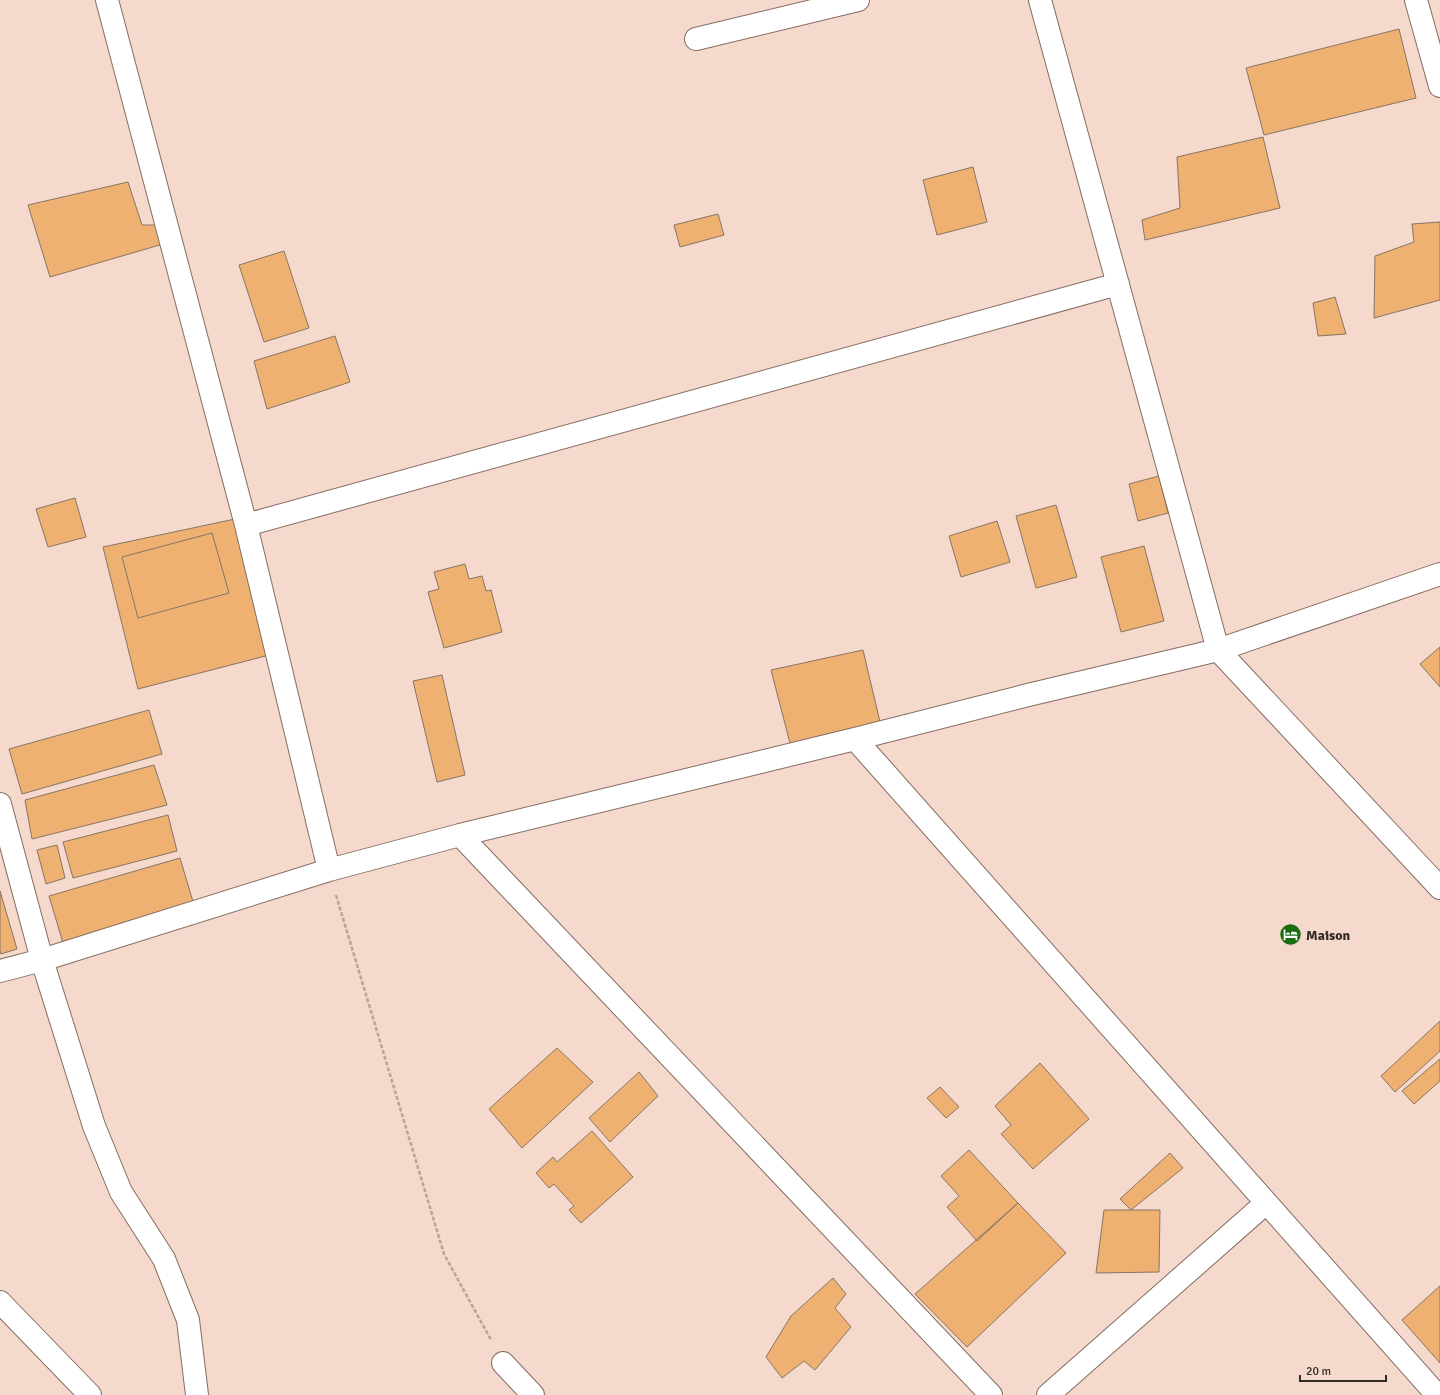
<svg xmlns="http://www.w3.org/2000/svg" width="1440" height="1395" font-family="Signika,sans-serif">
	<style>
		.building { fill: #eeb172; stroke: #877563 }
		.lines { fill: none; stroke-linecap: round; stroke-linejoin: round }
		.minor-casing { stroke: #856d62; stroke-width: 24 }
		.path { stroke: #baa49a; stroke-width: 2.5; stroke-dasharray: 4 2; stroke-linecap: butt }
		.minor { stroke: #fff; stroke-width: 22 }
		.labels { text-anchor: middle; stroke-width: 3; stroke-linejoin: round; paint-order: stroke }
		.poi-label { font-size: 14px; font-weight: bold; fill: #352b26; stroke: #f4d9cc; text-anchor: start }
	</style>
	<rect width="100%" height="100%" fill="#f4d9cc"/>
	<path class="building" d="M1399 29 1416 98 1264 135 1246 68Z
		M1263 137 1280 208 1145 240 1142 220 1180 208 1177 157Z
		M973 167 987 222 937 235 923 180Z
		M128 182 142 225H163L170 242 50 277 28 205Z
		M718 214 724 235 680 247 674 225Z
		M1440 222V300L1374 318 1375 256 1414 242 1412 224Z
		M284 251 309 328 264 342 239 265Z
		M1335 297 1346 334 1318 336 1313 303Z
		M335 336 350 382 267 409 254 361Z
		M1159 476 1168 513 1138 521 1129 484Z
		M75 498 86 537 48 547 36 509Z
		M1056 505 1077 577 1036 588 1016 516Z
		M235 519 277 653 138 689 103 547Z
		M997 521 1010 562 961 577 949 536Z
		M212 533 229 593 138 618 122 557Z
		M1144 546 1164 621 1121 632 1101 557Z
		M465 564 469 579 482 576 486 591 491 590 502 632 444 648 428 592 439 589 434 572Z
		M1440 647V687L1420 664Z
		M863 650 880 722 791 747 771 670Z
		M442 675 465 775 437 782 413 681Z
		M149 710 162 754 22 794 9 749Z
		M154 765 167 805 32 839 25 800Z
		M168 815 177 851 73 878 63 842Z
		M57 845 65 878 46 884 37 850Z
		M180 858 194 905 63 943 49 896Z
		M0 891 17 949 1 954 0 951Z
		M1440 1021V1051L1395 1092 1381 1076Z
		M557 1048 593 1082 522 1148 489 1109Z
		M1440 1059V1081L1414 1104 1402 1091Z
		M1040 1063 1089 1119 1033 1169 1001 1134 1011 1125 995 1106Z
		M639 1072 658 1096 610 1142 589 1118Z
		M940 1087 959 1107 946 1118 927 1098Z
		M592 1131 633 1177 581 1223 569 1210 574 1206 554 1184 549 1188 536 1173 553 1157 557 1162Z
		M969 1150 1018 1203 977 1241 947 1207 959 1196 941 1176Z
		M1170 1153 1183 1168 1131 1210 1120 1199Z
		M1018 1203 1066 1253 967 1347 915 1294Z
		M1104 1210H1160L1159 1272 1096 1273Z
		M833 1278 846 1294 835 1308 851 1327 815 1370 804 1361 782 1378 766 1357 791 1316Z
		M1440 1286V1363L1402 1320Z"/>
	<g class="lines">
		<defs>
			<path id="minor" d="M107 0 246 525 329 870
				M1040 0 1218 650 1440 888
				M1416 0 1440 86
				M696 39 858 0
				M246 525 1118 284
				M855 739 1437 1395
				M0 804 42 960 94 1126 121 1192 164 1259 188 1320 197 1395
				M460 835 991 1395
				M0 971 42 960 329 870 460 835 855 739 1028 695 1218 650 1440 574
				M0 1302 90 1395
				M503 1363 533 1395
				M1048 1395 1266 1203"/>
		</defs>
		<use href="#minor" class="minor-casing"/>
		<path class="path" d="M336 895 444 1254 491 1340"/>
		<use href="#minor" class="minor"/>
	</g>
	<defs>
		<symbol id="hotel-disc" viewBox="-11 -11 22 22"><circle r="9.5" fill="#1a6c11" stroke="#f4d9cc"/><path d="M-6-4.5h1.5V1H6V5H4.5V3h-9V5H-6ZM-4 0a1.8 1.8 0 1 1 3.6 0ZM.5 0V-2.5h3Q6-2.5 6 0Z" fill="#fff"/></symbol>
	</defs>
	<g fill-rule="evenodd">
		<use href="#hotel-disc" x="1278" y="922" width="25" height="25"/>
	</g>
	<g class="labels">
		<g class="poi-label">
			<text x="1306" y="940">Maison</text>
		</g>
	</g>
	<path d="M1300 1375v6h86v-6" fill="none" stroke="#352b26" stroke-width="2"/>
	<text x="1306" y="1375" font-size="12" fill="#352b26" stroke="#f4d9cc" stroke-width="3" paint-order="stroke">20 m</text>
</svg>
